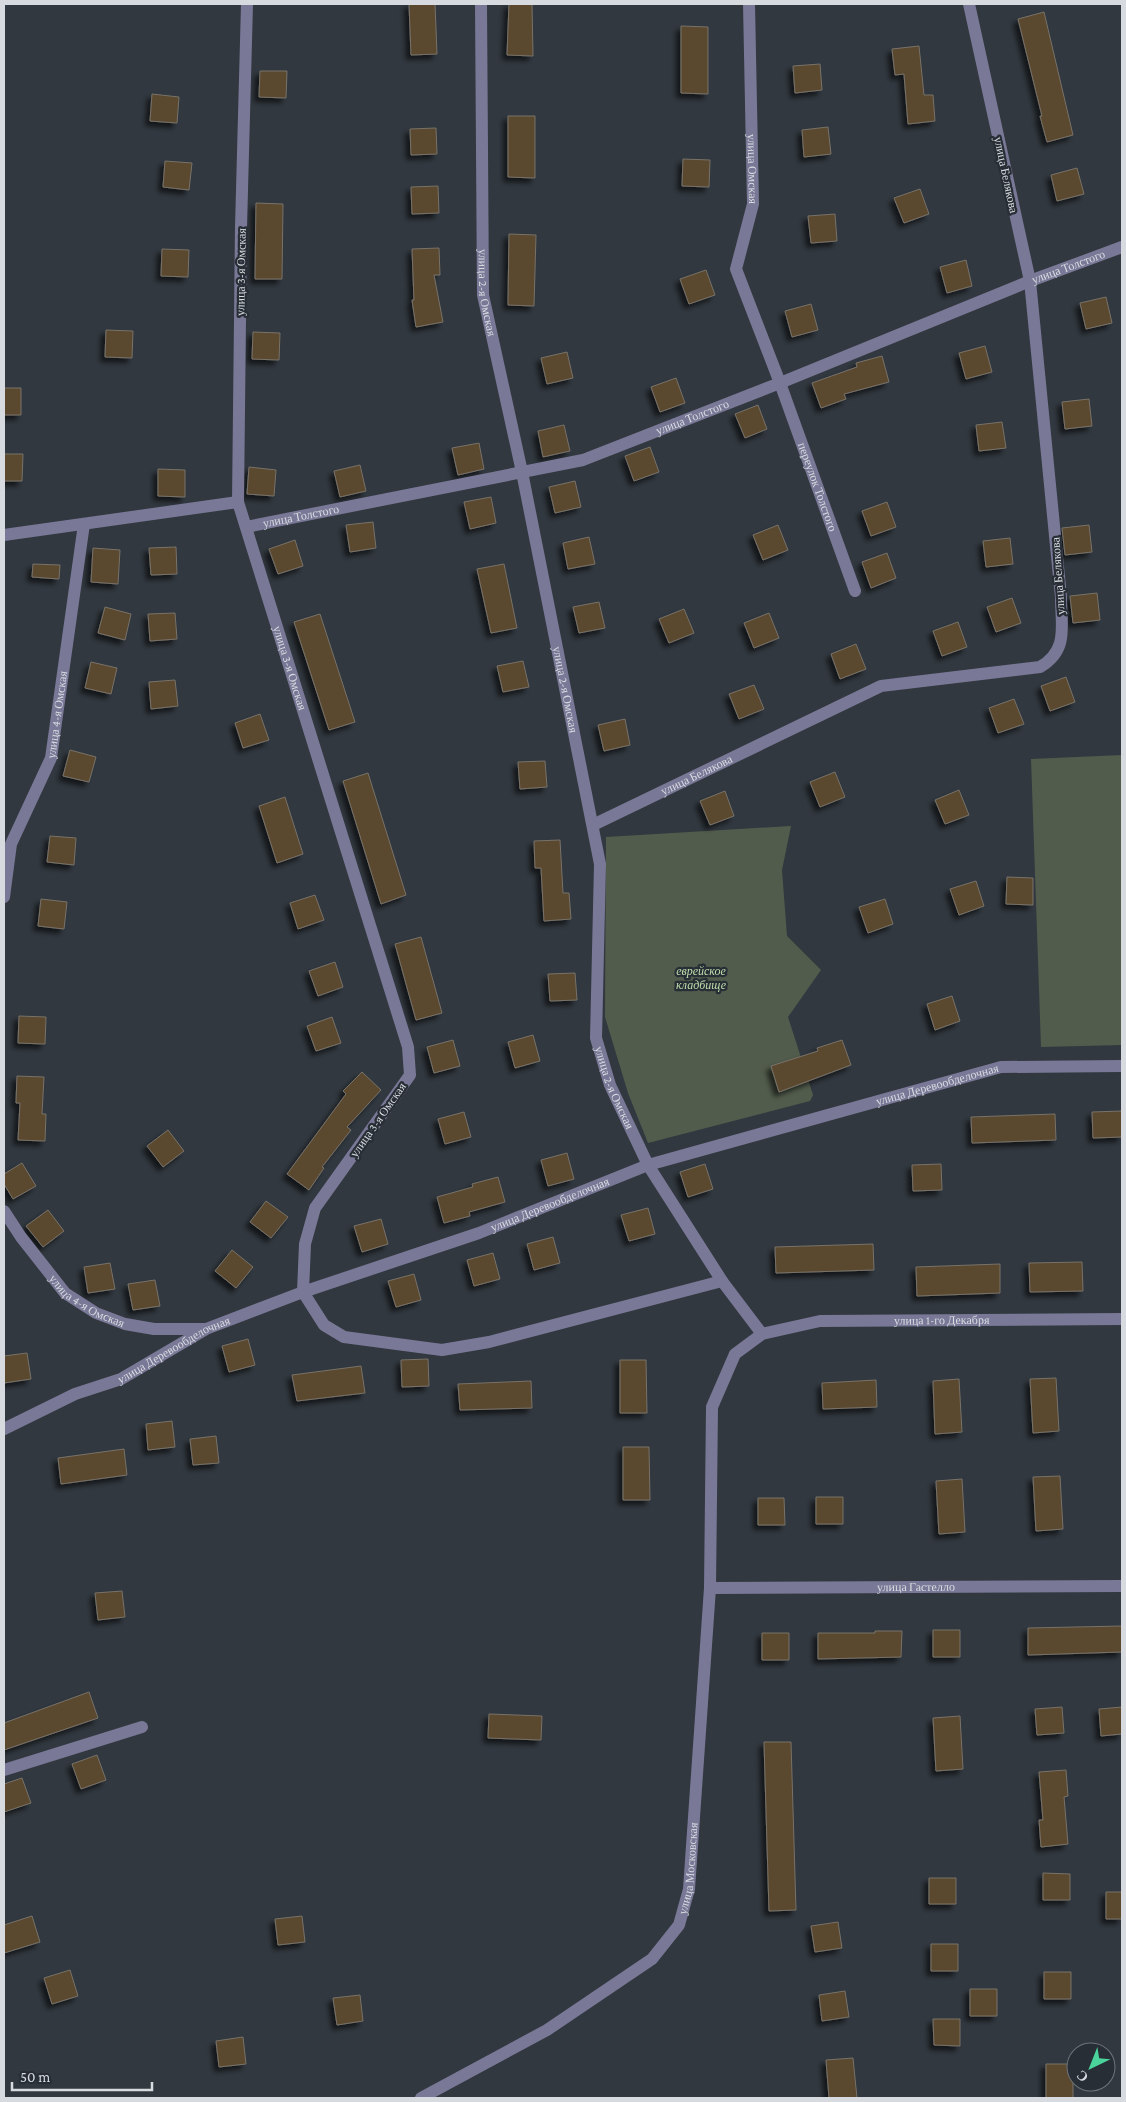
<svg xmlns="http://www.w3.org/2000/svg" width="1126" height="2102" font-family="'Crimson Pro',serif">
	<style>
		.green { fill: #525c4c }
		.building { fill: #5a482f; stroke: #787269; filter: url(#shadow) }
		.lines { fill: none; stroke-linecap: round; stroke-linejoin: round }
		.minor { stroke: #7a7897; stroke-width: 12 }
		.labels { text-anchor: middle; stroke-width: 4.5; stroke-linejoin: round; paint-order: stroke }
		.street-label { font-size: 12px; fill: #d7dbe0; stroke: #272e35 }
		.park-label { font-size: 12px; font-style: italic; fill: #bfdeac; stroke: #272e35 }
	</style>
	<defs>
		<filter id="shadow"><feDropShadow dx="-4.5" dy="4.5" stdDeviation="2.5" flood-color="#0009"/></filter>
	</defs>
	<rect width="100%" height="100%" fill="#31383f"/>
	<path class="green" d="M1122 755V1045L1041 1047 1031 759Z
		M791 826 782 870 787 936 821 970 788 1017 813 1095 810 1101 648 1143 628 1093 605 1017 606 837Z"/>
	<path class="building" d="M409 4H435L437 54 411 55Z
		M509 4H532L533 56 507 55Z
		M1044 12 1073 135 1047 142 1040 116H1042L1018 19Z
		M681 26 708 27V94L681 93Z
		M919 46 924 95H933L935 121 908 124 904 74 895 75 892 49Z
		M820 64 822 90 795 93 793 66Z
		M260 71H287L286 98 259 97Z
		M152 94 179 97 177 123 150 121Z
		M508 116H535V178L508 177Z
		M828 127 831 154 804 157 802 130Z
		M436 128 437 154 411 155 410 129Z
		M683 159 710 160 709 187 682 186Z
		M165 161 192 163 189 190 163 187Z
		M1077 168 1084 194 1057 201 1051 175Z
		M438 186 439 213 412 214 411 187Z
		M920 189 929 214 904 223 894 198Z
		M256 203 283 204 282 279H255Z
		M835 214 837 241 811 243 808 216Z
		M509 234 536 235 534 306 508 305Z
		M439 248 440 275H434L443 322 416 327 412 300H414L412 249Z
		M162 249 189 250 188 277 161 276Z
		M966 260 972 286 947 293 940 267Z
		M706 270 715 295 689 304 680 279Z
		M1106 297 1112 323 1086 329 1080 303Z
		M811 304 818 330 792 337 785 311Z
		M106 330 133 331 132 358 105 357Z
		M253 332 280 333 279 360 252 359Z
		M985 346 992 372 966 379 959 353Z
		M567 352 573 378 547 384 541 358Z
		M882 356 889 382 844 394 846 399 821 408 812 383 857 367 856 363Z
		M676 378 685 403 660 412 651 387Z
		M4 388H21V415H4Z
		M1089 399 1092 426 1065 429 1062 402Z
		M758 405 767 429 745 438 735 414Z
		M1002 422 1006 448 979 451 976 425Z
		M564 425 570 451 543 457 538 431Z
		M479 443 484 469 458 475 452 448Z
		M650 447 659 472 634 481 625 456Z
		M4 454H23L22 481H4Z
		M360 465 366 491 340 497 334 471Z
		M249 467 276 470 274 496 247 494Z
		M158 469 185 470V497L158 496Z
		M575 481 581 507 555 513 549 487Z
		M491 497 496 523 470 529 464 502Z
		M887 502 896 527 871 536 862 511Z
		M373 522 376 548 350 552 346 525Z
		M778 525 788 550 763 560 753 535Z
		M1089 525 1092 552 1065 555 1062 528Z
		M589 537 595 564 568 569 563 543Z
		M1010 538 1013 564 986 567 983 541Z
		M295 540 303 566 278 574 269 549Z
		M176 547 177 574 151 575 149 548Z
		M93 548 120 550 118 584 91 582Z
		M887 553 896 578 871 588 862 562Z
		M33 564 60 565 59 579 32 577Z
		M504 564 517 628 491 633 477 569Z
		M1097 593 1100 620 1073 623 1070 596Z
		M1012 598 1021 623 996 632 987 607Z
		M599 602 605 628 579 633 573 607Z
		M105 607 131 614 125 640 98 633Z
		M684 609 694 633 669 643 659 619Z
		M175 613 177 639 150 641 148 614Z
		M769 613 779 638 754 648 744 623Z
		M320 614 355 722 329 730 294 622Z
		M958 622 967 647 942 656 933 631Z
		M856 644 866 669 840 679 831 654Z
		M523 661 529 687 503 692 497 666Z
		M91 662 117 668 111 694 85 688Z
		M1066 677 1075 702 1050 711 1041 686Z
		M175 680 178 706 151 709 149 682Z
		M754 685 764 709 739 719 729 694Z
		M1014 699 1024 724 998 733 989 708Z
		M260 714 269 740 243 748 235 723Z
		M625 719 630 745 604 751 598 725Z
		M70 750 96 757 89 782 63 776Z
		M545 761 547 787 520 789 518 762Z
		M835 772 845 797 820 807 810 782Z
		M368 773 406 895 381 904 343 781Z
		M959 790 969 815 945 824 935 800Z
		M725 791 734 816 710 825 700 801Z
		M285 797 303 854 277 863 259 806Z
		M50 836 76 838 74 865 47 862Z
		M560 840 563 893H569L571 919 544 921 541 868H535L534 841Z
		M1007 877 1033 878V905L1006 904Z
		M976 881 984 906 959 915 950 889Z
		M315 895 324 920 298 929 290 903Z
		M41 899 67 902 64 929 38 926Z
		M885 899 893 924 868 933 859 907Z
		M421 937 442 1013 416 1020 395 944Z
		M335 962 343 987 318 996 309 971Z
		M575 973 577 1000 550 1001 548 974Z
		M952 996 960 1021 935 1030 927 1004Z
		M19 1016 46 1017 45 1044 18 1043Z
		M332 1017 341 1043 316 1051 307 1026Z
		M533 1035 540 1061 515 1068 508 1042Z
		M453 1040 460 1066 434 1073 427 1047Z
		M842 1040 851 1065 779 1092 771 1066 818 1051 817 1048Z
		M362 1072 381 1090 347 1127 351 1130 322 1167 324 1168 309 1190 287 1174 346 1094 343 1091Z
		M17 1076 44 1077 42 1114H46L45 1141 18 1140 20 1103H16Z
		M1122 1111V1137L1093 1138 1092 1112Z
		M464 1112 471 1137 445 1144 438 1119Z
		M1055 1114 1056 1140 972 1143 971 1117Z
		M168 1130 184 1151 163 1167 147 1146Z
		M567 1153 574 1179 548 1186 541 1160Z
		M22 1163 36 1186 13 1199 4 1184V1174Z
		M705 1164 713 1189 688 1197 680 1172Z
		M941 1164 942 1190 913 1191 912 1165Z
		M498 1177 505 1202 469 1212 470 1216 444 1223 437 1197 473 1187 472 1184Z
		M266 1201 288 1217 271 1238 250 1222Z
		M648 1208 655 1234 629 1241 621 1215Z
		M48 1210 64 1231 43 1247 26 1226Z
		M381 1219 388 1244 362 1252 354 1226Z
		M553 1237 560 1263 534 1270 527 1244Z
		M873 1244 874 1270 776 1273 775 1247Z
		M232 1250 253 1267 236 1288 215 1271Z
		M493 1253 500 1279 474 1286 467 1260Z
		M1082 1262 1083 1291 1030 1292 1029 1263Z
		M110 1263 115 1289 88 1293 84 1267Z
		M1000 1264V1293L917 1296 916 1267Z
		M414 1274 421 1300 396 1307 388 1281Z
		M155 1280 160 1306 133 1310 128 1284Z
		M248 1339 255 1365 229 1372 222 1346Z
		M27 1353 31 1379 4 1383V1356Z
		M428 1359 429 1386 402 1387 401 1360Z
		M620 1360H646L647 1413H620Z
		M361 1366 365 1393 297 1401 292 1375Z
		M1056 1378 1059 1431 1033 1433 1030 1379Z
		M959 1379 962 1432 935 1434 933 1381Z
		M876 1380 877 1407 823 1409 822 1383Z
		M531 1381 532 1408 460 1410 458 1384Z
		M172 1421 175 1447 148 1450 146 1424Z
		M216 1436 219 1463 193 1465 190 1439Z
		M623 1447H649L650 1500H623Z
		M124 1449 127 1475 61 1484 58 1458Z
		M1060 1476 1063 1529 1036 1531 1033 1477Z
		M962 1479 965 1532 939 1534 936 1481Z
		M816 1497H843V1524H816Z
		M758 1498H784L785 1525H758Z
		M122 1591 125 1617 98 1620 95 1593Z
		M1122 1626V1652L1028 1655V1628Z
		M933 1630H960V1657H933Z
		M875 1631H902L901 1657 818 1659V1633H875Z
		M762 1633H789V1660H762Z
		M89 1692 98 1718 4 1750V1723Z
		M1062 1707 1064 1733 1037 1735 1035 1709Z
		M1122 1707V1734L1101 1736 1099 1709Z
		M489 1714 542 1716 541 1740 488 1738Z
		M960 1716 963 1769 936 1771 933 1718Z
		M764 1742H791L796 1910 769 1911Z
		M97 1755 106 1780 81 1789 72 1764Z
		M1066 1770 1068 1796 1064 1797 1068 1844 1041 1847 1039 1820H1043L1039 1772Z
		M22 1778 31 1803 4 1812V1784Z
		M1043 1873 1070 1874V1900H1043Z
		M929 1878H956V1904H929Z
		M1106 1892H1122V1919H1106Z
		M32 1916 40 1942 4 1953V1925Z
		M302 1916 305 1942 278 1945 275 1919Z
		M838 1922 842 1948 815 1952 811 1926Z
		M931 1944H958V1971H931Z
		M70 1970 78 1996 52 2004 44 1978Z
		M1044 1972H1071V1999H1044Z
		M970 1989H997V2016H970Z
		M845 1991 849 2017 822 2021 819 1995Z
		M360 1995 363 2021 337 2025 333 1998Z
		M933 2019H960V2046L934 2045Z
		M243 2037 246 2064 219 2067 216 2041Z
		M853 2058 857 2098H829L826 2060Z
		M1046 2064H1073V2098H1046Z"/>
	<g class="lines">
		<g class="minor">
			<path id="s1" d="M247 4 241 227 238 502 408 1047 410 1075 315 1208 305 1244 303 1292 324 1325 344 1337 442 1350 489 1342 722 1281"/>
			<path id="s2" d="M481 4 483 295 522 472 600 864 596 1038 610 1085 648 1165 722 1281 762 1334"/>
			<path id="s3" d="M749 4 753 204 736 269 780 383 855 591"/>
			<path id="s4" d="M246 527 583 460 780 383 1030 281 1122 247"/>
			<path d="M4 535 238 502"/>
			<path id="s5" d="M593 825 881 686 1040 667C1069 650 1061 626 1061 597L1030 281 969 4"/>
			<path id="s6" d="M4 897 11 844 51 758 84 524"/>
			<path id="s7" d="M4 1211 21 1237 65 1293 96 1313 125 1324 154 1329H204"/>
			<path id="s8" d="M4 1429 75 1394 121 1379 206 1329 303 1292 479 1233 648 1165 1001 1067 1122 1066"/>
			<path id="s9" d="M710 1588 1122 1586"/>
			<path d="M4 1770 142 1727"/>
			<path id="s10" d="M421 2098 547 2030 652 1959 679 1925 689 1889 710 1588 712 1407 735 1354 762 1334 820 1321 1122 1319"/>
		</g>
	</g>
	<g class="labels">
		<g class="street-label">
			<text dy="4" stroke="none"><textPath href="#s3" startOffset="165">улица Омская</textPath></text>
			<text transform="translate(1006 175) rotate(78)" y="4">улица Белякова</text>
			<text dy="4" stroke="none"><textPath href="#s4" startOffset="866">улица Толстого</textPath></text>
			<text transform="translate(241 272) rotate(-89)" y="4">улица 3-я Омская</text>
			<text dy="4" stroke="none"><textPath href="#s2" startOffset="289">улица 2-я Омская</textPath></text>
			<text dy="4" stroke="none"><textPath href="#s4" startOffset="461">улица Толстого</textPath></text>
			<text dy="4" stroke="none"><textPath href="#s3" startOffset="500">переулок Толстого</textPath></text>
			<text dy="4" stroke="none"><textPath href="#s4" startOffset="56">улица Толстого</textPath></text>
			<text transform="translate(1058 576) rotate(-94)" y="4">улица Белякова</text>
			<text dy="4" stroke="none"><textPath href="#s1" startOffset="672">улица 3-я Омская</textPath></text>
			<text dy="4" stroke="none"><textPath href="#s2" startOffset="694">улица 2-я Омская</textPath></text>
			<text dy="4" stroke="none"><textPath href="#s6" startOffset="192">улица 4-я Омская</textPath></text>
			<text dy="4" stroke="none"><textPath href="#s5" startOffset="115">улица Белякова</textPath></text>
			<text dy="4" stroke="none"><textPath href="#s8" startOffset="998">улица Деревообделочная</textPath></text>
			<text dy="4" stroke="none"><textPath href="#s2" startOffset="1099">улица 2-я Омская</textPath></text>
			<text transform="translate(378 1120) rotate(-55)" y="4">улица 3-я Омская</text>
			<text dy="4" stroke="none"><textPath href="#s8" startOffset="592">улица Деревообделочная</textPath></text>
			<text dy="4" stroke="none"><textPath href="#s7" startOffset="125">улица 4-я Омская</textPath></text>
			<text dy="4" stroke="none"><textPath href="#s10" startOffset="1106">улица 1-го Декабря</textPath></text>
			<text dy="4" stroke="none"><textPath href="#s8" startOffset="188">улица Деревообделочная</textPath></text>
			<text dy="4" stroke="none"><textPath href="#s9" startOffset="206">улица Гастелло</textPath></text>
			<text dy="4" stroke="none"><textPath href="#s10" startOffset="371">улица Московская</textPath></text>
		</g>
		<g class="park-label">
			<text x="701" y="975">еврейское<tspan x="701" dy="14">кладбище</tspan></text>
		</g>
	</g>
	<rect width="1126" height="2102" fill="none" stroke="#d7dbe0" stroke-width="10"/>
	<g transform="translate(1091 2067) rotate(223)"><circle r="24" fill="#272e35" stroke="#6d7379"/>
	<path d="M0-4L9 19L0 12L-9 19Z" fill="#4ad49c"/>
	<text y="-8" font-size="14" font-weight="bold" text-anchor="middle" fill="#d7dbe0">С</text>
	</g>
	<path d="M12 2082v8h140v-8" fill="none" stroke="#d7dbe0" stroke-width="2.5"/>
	<text x="20" y="2082" font-size="15" fill="#d7dbe0" stroke="#272e35" stroke-width="4" paint-order="stroke">50 m</text>
</svg>
